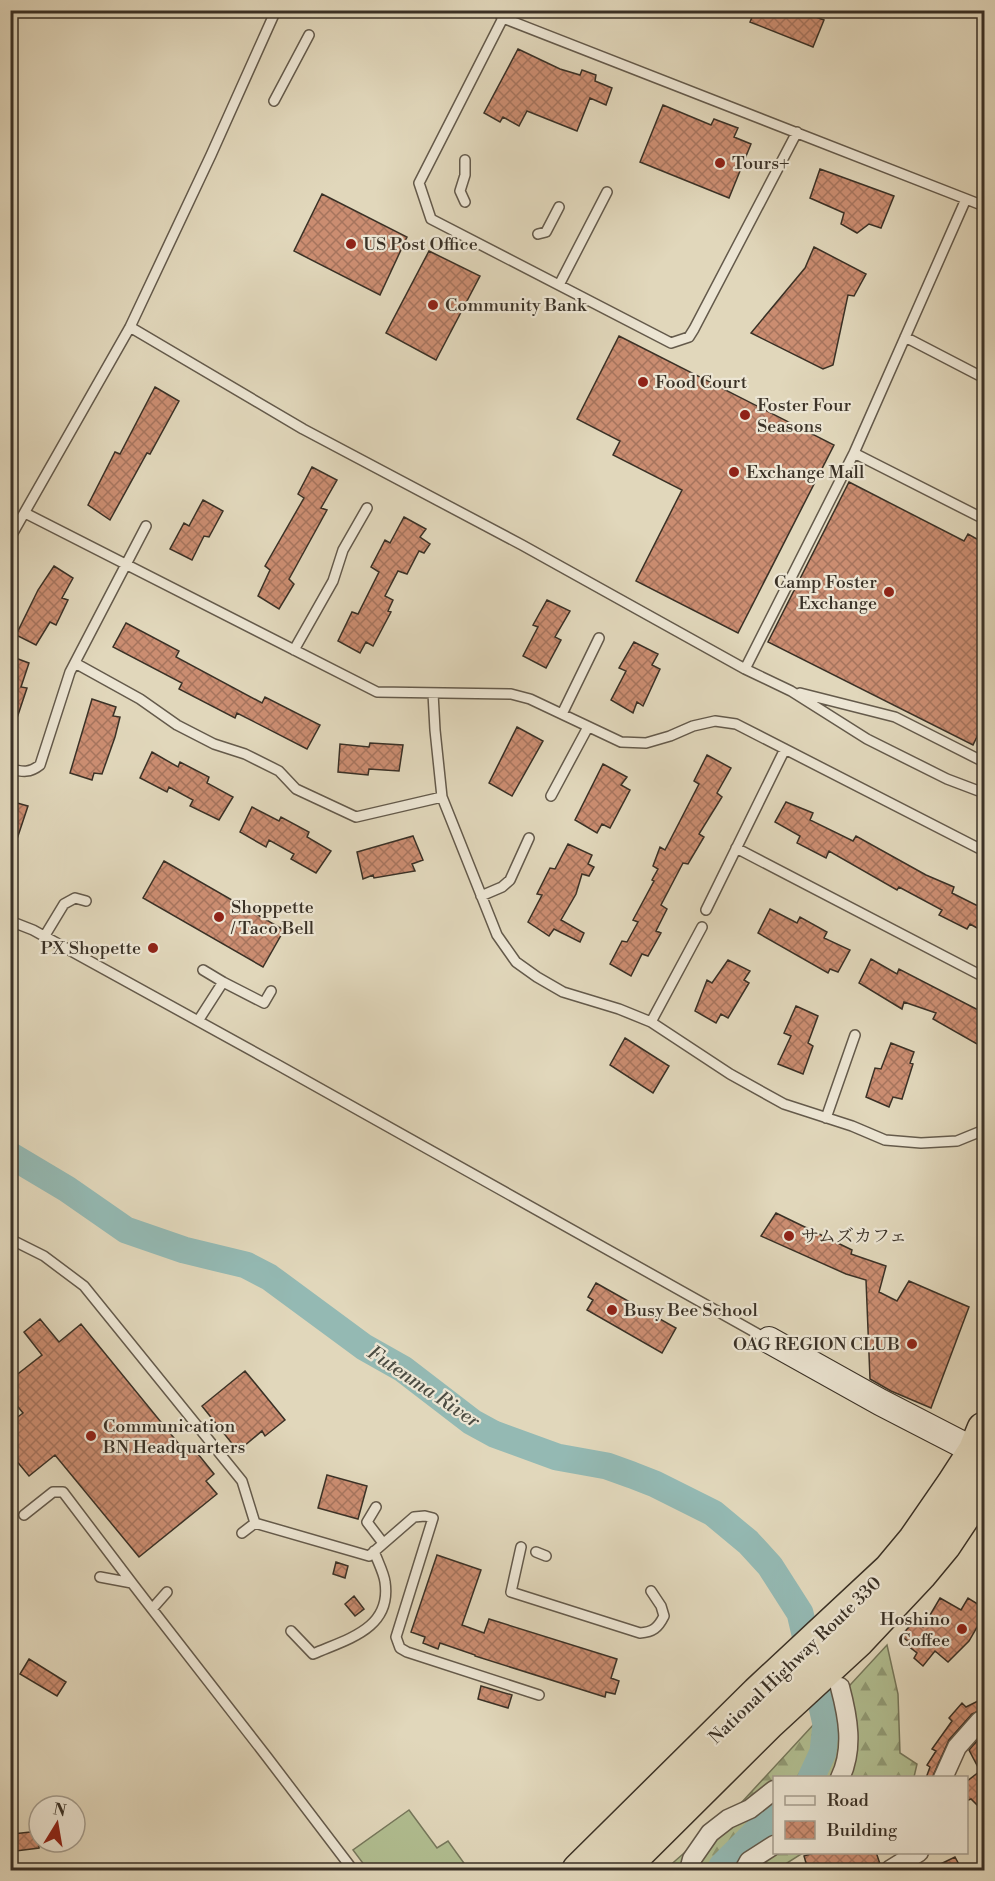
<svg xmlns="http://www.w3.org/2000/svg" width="995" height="1881" font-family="'Libre Bodoni','Noto Serif JP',serif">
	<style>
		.forest { fill: url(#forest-firs); stroke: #76785c; stroke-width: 1.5 }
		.pitch { fill: #b1be91; stroke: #76785c; stroke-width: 1.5 }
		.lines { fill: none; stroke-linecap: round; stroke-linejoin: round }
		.river { stroke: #94b9b3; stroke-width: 27 }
		.building { fill: url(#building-cross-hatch); stroke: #3a3126; stroke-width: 1.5 }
		.lane-casing { stroke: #645a4b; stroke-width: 12 }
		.street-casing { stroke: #645a4b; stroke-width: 21 }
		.secondary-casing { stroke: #3a3126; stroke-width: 28 }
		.highway-casing { stroke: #3a3126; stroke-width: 36 }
		.lane { stroke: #ece5d3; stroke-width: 9 }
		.street { stroke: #ece5d3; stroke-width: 18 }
		.secondary { stroke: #ece5d3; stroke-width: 26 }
		.highway { stroke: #e1d7bb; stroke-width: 33 }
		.poi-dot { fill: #8f2418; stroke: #ece5d3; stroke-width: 2 }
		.labels { text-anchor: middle; stroke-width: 4.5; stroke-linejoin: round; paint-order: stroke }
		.poi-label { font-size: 18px; fill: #3a3126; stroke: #ece5d3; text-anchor: start }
		.street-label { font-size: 18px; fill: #3a3126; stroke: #ece5d3 }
		.water-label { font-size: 20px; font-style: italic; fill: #4c4c42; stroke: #ece5d3 }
	</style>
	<defs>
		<pattern id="forest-firs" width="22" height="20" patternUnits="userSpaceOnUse" patternTransform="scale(1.5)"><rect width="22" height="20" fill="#b1be91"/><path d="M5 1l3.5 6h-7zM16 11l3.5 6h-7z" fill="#919b76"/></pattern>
		<pattern id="building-cross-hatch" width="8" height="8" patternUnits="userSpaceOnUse" patternTransform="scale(1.5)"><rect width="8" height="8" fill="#cb8d71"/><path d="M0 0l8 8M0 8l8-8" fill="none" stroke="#a6745d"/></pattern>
	</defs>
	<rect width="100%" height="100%" fill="#e1d7bb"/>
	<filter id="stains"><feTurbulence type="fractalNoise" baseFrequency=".00333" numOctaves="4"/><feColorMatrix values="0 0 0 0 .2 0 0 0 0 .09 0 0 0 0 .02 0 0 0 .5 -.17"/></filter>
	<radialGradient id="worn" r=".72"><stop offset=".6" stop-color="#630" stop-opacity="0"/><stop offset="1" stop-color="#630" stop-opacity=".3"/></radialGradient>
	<path class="forest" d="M887 1645 898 1694 900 1753 917 1764 914 1777 774 1778V1852L803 1853 776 1870H667V1868L741 1803Z"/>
	<path class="pitch" d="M409 1810 437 1848 448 1841 469 1870H368L353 1850Z"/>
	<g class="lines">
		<path class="river" d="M10 1155 67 1189 126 1230 184 1250 246 1265 269 1277 364 1347 403 1369 472 1422 494 1434 557 1457 607 1466 632 1475 655 1484 713 1513 748 1542 770 1566 800 1613 826 1724 823 1752 811 1778
			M721 1870 722 1866 774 1814"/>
	</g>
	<path class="building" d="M755 10H815L813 16 824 20 813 47 750 22Z
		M518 49 560 69 580 75 582 70 596 75 595 81 612 88 606 105 590 98 577 131 527 111 519 126 503 117 500 122 484 113Z
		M663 105 711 125 714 119 738 128 734 137 751 144 729 198 640 162Z
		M820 169 894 196 881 228 869 224 857 233 841 224 844 213 810 198Z
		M322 194 407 237 380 295 294 251Z
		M814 247 866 274 854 296 848 295 833 365 823 369 751 333 805 268Z
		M429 251 480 276 436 360 386 333Z
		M619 336 834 445 738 633 636 581 682 490 613 455 620 441 577 419Z
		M155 387 179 401 150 454 147 453 110 520 88 505 115 452 120 454Z
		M312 467 337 480 321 508 327 510 289 579 294 584 279 609 258 596 270 570 265 566 304 498 298 494Z
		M849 482 964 541 968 534 984 543V722L973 745 768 642Z
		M203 500 223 511 209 537 204 536 192 560 170 549 184 523 189 526Z
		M404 517 426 529 420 537 430 544 424 553 419 551 407 574 398 571 385 596 393 600 388 611 391 612 373 646 366 642 360 653 338 641 352 612 358 614 379 572 371 567 385 540 390 543Z
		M54 566 73 578 62 598 68 600 56 625 50 622 36 645 16 635 38 590Z
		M547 600 570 611 555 637 561 640 546 668 523 656 538 627 533 625Z
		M126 623 179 651 176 657 262 703 265 697 320 725 307 749 237 713 235 718 179 689 182 683 113 647Z
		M634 642 658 654 652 665 660 669 643 706 637 702 633 713 611 700 626 671 619 668Z
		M10 656 29 663 21 687 27 688 13 730H10Z
		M92 699 116 707 113 716 120 717 115 737 102 774 94 773 92 780 70 773Z
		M517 727 543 741 512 796 489 783Z
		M370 743 403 745 399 771 369 769 368 775 338 772 340 744 369 747Z
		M152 752 178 767 180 762 209 777 207 783 233 797 219 820 190 806 193 800 169 787 167 792 140 778Z
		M707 755 731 768 717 793 722 797 699 834 704 837 688 864 683 863 661 905 667 909 656 931 661 933 648 956 642 954 631 976 610 964 622 941 627 942 638 922 633 920 654 881 652 880 658 869 653 866 660 847 665 850 699 784 694 781Z
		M603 764 627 777 621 785 630 790 610 828 602 824 597 833 575 820Z
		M10 801 28 806 13 851H10Z
		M786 802 813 813 810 820 853 841 856 836 926 875 954 887 952 893 984 909V932L970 924 967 929 939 915 942 910 899 887 897 890 829 851 826 858 797 843 800 836 775 822Z
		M252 807 279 821 281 817 309 832 307 837 331 851 316 873 291 859 294 854 269 840 266 847 240 832Z
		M413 836 423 860 412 864 415 871 374 878 373 875 363 879 357 852Z
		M568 844 592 855 588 864 594 867 589 876 582 874 576 894 561 920 584 933 580 942 554 929 549 936 528 922 542 895 537 894 550 868 555 869Z
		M164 861 284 930 263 967 143 898Z
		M770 909 797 923 800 917 827 932 824 938 850 950 838 972 830 969 828 973 758 933Z
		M871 959 897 974 899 969 984 1013V1048L933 1019 936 1013 904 1002 902 1009 859 983Z
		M728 960 750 971 744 980 749 983 728 1018 721 1014 716 1023 695 1011 707 980 712 983Z
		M796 1006 818 1016 808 1043 813 1046 803 1074 778 1064 791 1036 784 1033Z
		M625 1038 669 1066 653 1093 610 1065Z
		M891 1043 914 1052 910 1063 913 1064 902 1099 893 1097 889 1107 866 1097 875 1068 881 1069Z
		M776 1213 852 1250 851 1254 886 1266 879 1292 897 1301 909 1281 969 1307 931 1408 891 1391 870 1379 866 1280 846 1274 761 1236Z
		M596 1283 676 1328 662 1353 587 1310 593 1300 588 1297Z
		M40 1319 59 1342 81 1324 187 1454 194 1449 214 1474 206 1481 217 1494 139 1557 55 1455 29 1476 10 1453V1423L23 1413 10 1397V1380L42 1355 24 1332Z
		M245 1371 285 1420 265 1436 262 1431 238 1451 202 1406Z
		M327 1475 367 1486 358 1519 318 1508Z
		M437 1555 481 1570 462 1625 484 1633 489 1619 617 1659 611 1678 619 1681 615 1694 606 1692 605 1697 475 1656V1655L440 1643 438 1649 423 1643 425 1637 411 1632Z
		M336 1562 348 1566 345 1578 333 1574Z
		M354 1596 364 1609 355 1616 345 1604Z
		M940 1598 961 1610 968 1598 984 1608V1615L969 1641 948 1662 935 1651 923 1666 914 1658 917 1653 907 1645 909 1642 901 1636 915 1620 923 1627Z
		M29 1659 66 1682 57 1696 20 1674Z
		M481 1686 512 1695 508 1708 478 1699Z
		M984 1698V1709L972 1714 949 1740 932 1778H926L930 1767 927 1765 936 1751 932 1749 952 1721 949 1718 962 1703 966 1707Z
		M984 1733V1812L971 1799 966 1801V1782L980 1771 969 1750Z
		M39 1831V1848L16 1851 13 1834Z
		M817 1852H876L880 1864 865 1870H808L804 1856Z
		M955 1857 962 1870H928Z"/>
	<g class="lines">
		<defs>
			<path id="lane" d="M496 10 503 18 984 206
				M503 18 419 183 431 219 671 343 689 337 694 329 797 132
				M274 101 309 35
				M465 202 460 191 465 175V160
				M538 234 546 232 559 207
				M559 285 607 192
				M130 327 303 429 522 545 745 669 791 691 867 739 947 779 984 793
				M905 337 984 378
				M854 453 984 519
				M25 513 377 692 511 694 530 699 621 742 646 743 670 736 693 726 715 721 736 724 984 851
				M10 538 130 327 211 155 276 10
				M294 650 333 581 343 550 367 508
				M75 663 140 699 177 725 214 744 245 754 279 771 296 789 356 817 442 797
				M745 669 854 453 966 199
				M433 693 435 730 442 797 497 935 516 962 537 977 563 992 619 1009 651 1022 730 1074 784 1104 852 1126 885 1140 921 1143 957 1141 984 1130
				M800 693 895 717 984 762
				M562 714 599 638
				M10 769C23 772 30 773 40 765L70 672 146 526
				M551 796 588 727
				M736 848 984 977
				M481 896 502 887 510 880 529 838
				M706 910 785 749
				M10 921 33 930 278 1065 767 1339
				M44 937 64 904 75 898 86 901
				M223 982 264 1003 271 991
				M198 1021 223 982 203 970
				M651 1022 702 927
				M826 1118 855 1035
				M10 1239 44 1256 84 1286 242 1481 255 1523 242 1533
				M376 1507 367 1522 383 1543
				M24 1515 53 1492H63L132 1583
				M255 1523 369 1556 414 1517 425 1516 433 1518 396 1637 400 1648 407 1652 539 1695
				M521 1547 511 1592 640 1633C653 1632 658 1628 664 1616L661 1606 651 1591
				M536 1552 546 1556
				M100 1577 132 1583 152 1609 167 1592
				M152 1609 267 1757 353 1870
				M291 1631 313 1654C347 1639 392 1629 385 1582 384 1573 377 1560 374 1551"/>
			<path id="street" d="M840 1778C854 1749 848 1717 840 1687
				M943 1778 957 1747 980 1721 984 1720
				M689 1870 692 1859 710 1833 728 1819 750 1809 774 1790
				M744 1870 749 1861 774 1845
				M890 1870 919 1852"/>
			<path id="secondary" d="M769 1340 880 1402 975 1451"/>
			<path id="highway" d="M579 1870 758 1693 890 1570 915 1540 953 1485 975 1451 984 1429
				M620 1870 769 1722 858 1640 920 1574 944 1545 984 1485"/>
		</defs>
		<use href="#lane" class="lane-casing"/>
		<use href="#street" class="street-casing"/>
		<use href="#secondary" class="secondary-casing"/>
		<use href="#highway" class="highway-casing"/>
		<use href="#lane" class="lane"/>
		<use href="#street" class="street"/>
		<use href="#secondary" class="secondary"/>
		<use href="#highway" class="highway"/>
	</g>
	<g class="poi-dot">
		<circle cx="720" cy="163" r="6"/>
		<circle cx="351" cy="244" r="6"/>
		<circle cx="433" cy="305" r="6"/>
		<circle cx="643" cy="382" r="6"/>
		<circle cx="745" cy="415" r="6"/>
		<circle cx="734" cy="472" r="6"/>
		<circle cx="889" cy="592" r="6"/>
		<circle cx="219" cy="917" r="6"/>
		<circle cx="153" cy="948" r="6"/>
		<circle cx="789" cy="1236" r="6"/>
		<circle cx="612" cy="1310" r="6"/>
		<circle cx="912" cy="1344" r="6"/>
		<circle cx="91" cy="1436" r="6"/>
		<circle cx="962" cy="1629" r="6"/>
	</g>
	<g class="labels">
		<g class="poi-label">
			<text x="732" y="169">Tours+</text>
			<text x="363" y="250">US Post Office</text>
			<text x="445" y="311">Community Bank</text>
			<text x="655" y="388">Food Court</text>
			<text x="757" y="411">Foster Four<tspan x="757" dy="21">Seasons</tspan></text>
			<text x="746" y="478">Exchange Mall</text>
			<text x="877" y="588" text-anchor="end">Camp Foster<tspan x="877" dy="21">Exchange</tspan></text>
			<text x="231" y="913">Shoppette<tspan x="231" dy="21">/ Taco Bell</tspan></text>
			<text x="141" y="954" text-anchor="end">PX Shopette</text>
			<text x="801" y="1242">サムズカフェ</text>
			<text x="624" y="1316">Busy Bee School</text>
			<text x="900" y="1350" text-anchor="end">OAG REGION CLUB</text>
			<text x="103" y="1432">Communication<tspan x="103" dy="21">BN Headquarters</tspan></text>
			<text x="950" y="1625" text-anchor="end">Hoshino<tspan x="950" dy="21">Coffee</tspan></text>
		</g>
		<g class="street-label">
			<text transform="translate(795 1660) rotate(-44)" y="6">National Highway Route 330</text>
		</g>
		<g class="water-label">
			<text transform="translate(424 1386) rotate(34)" y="7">Futenma River</text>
		</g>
	</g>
	<rect width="995" height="1881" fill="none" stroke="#e1d7bb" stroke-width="36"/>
	<rect x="12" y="12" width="971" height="1857" fill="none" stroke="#3a3126" stroke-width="3"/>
	<rect x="18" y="18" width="959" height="1845" fill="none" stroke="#3a3126" stroke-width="1.5"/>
	<rect x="773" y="1776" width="195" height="78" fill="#ece5d3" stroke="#a59d8e" stroke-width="1.5"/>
	<rect x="785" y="1796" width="30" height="9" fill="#ece5d3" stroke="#a59d8e" stroke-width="1.5"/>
	<text x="827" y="1806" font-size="18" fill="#3a3126">Road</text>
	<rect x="785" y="1821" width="30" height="18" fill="url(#building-cross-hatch)" stroke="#a59d8e" stroke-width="1.5"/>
	<text x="827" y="1836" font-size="18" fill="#3a3126">Building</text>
	<g transform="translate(57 1824) rotate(11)"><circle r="28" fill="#ece5d3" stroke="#a59d8e" stroke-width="1.5"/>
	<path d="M0-4.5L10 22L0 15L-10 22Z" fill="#8f2418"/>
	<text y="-9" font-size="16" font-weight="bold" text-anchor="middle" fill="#3a3126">N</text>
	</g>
	<rect width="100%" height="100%" filter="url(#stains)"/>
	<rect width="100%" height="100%" fill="url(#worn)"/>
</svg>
